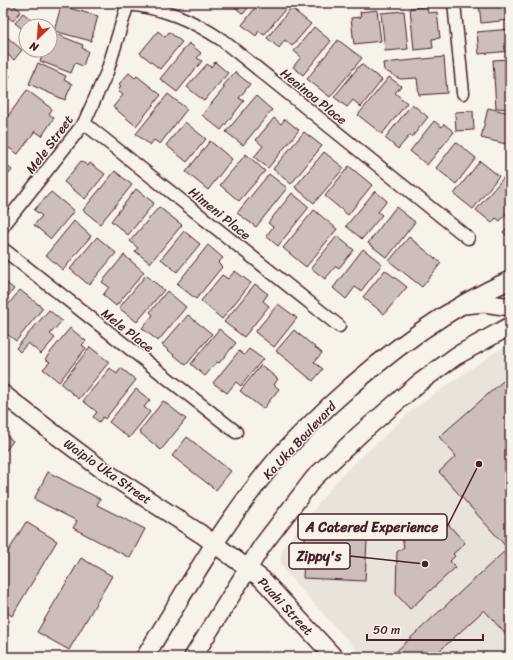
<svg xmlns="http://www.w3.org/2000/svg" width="513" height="660" font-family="Sriracha,sans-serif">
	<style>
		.built { fill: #eae3da }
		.building { fill: #ccbfb9; stroke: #4a1f2b }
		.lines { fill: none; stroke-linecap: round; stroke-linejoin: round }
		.street-casing { stroke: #4a1f2b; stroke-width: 15 }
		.secondary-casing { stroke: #4a1f2b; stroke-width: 20 }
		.street { stroke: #f7f3e8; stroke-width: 12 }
		.secondary { stroke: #f7f3e8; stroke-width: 17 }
		.labels { text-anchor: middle; stroke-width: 3; stroke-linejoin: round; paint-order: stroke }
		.street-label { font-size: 13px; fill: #4a1f2b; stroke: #f7f3e8 }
		.leader { fill: none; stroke: #4a1f2b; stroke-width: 1.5 }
		.callout-dot { fill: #4a1f2b; stroke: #f7f3e8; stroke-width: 1.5 }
		.callout { fill: #f7f3e8; stroke: #4a1f2b; stroke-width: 1.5 }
		.callout-label { font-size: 14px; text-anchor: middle; font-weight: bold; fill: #4a1f2b }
	</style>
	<rect width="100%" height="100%" fill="#f7f3e8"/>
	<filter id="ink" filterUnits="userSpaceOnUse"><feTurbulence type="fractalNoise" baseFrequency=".025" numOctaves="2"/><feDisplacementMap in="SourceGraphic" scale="8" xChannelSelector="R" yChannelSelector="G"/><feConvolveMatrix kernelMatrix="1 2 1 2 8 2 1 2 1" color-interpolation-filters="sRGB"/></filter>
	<g filter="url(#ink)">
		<path class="built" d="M510 345V657H363L285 572 281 563V554L285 545 340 477 413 409 498 350Z"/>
		<path class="building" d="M3 3H11L21 11 13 21 3 13Z
			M69 3H100V6Z
			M230 3H252L243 14Z
			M259 3H282L287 7 264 35 259 31 256 36 242 25Z
			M479 3H510V20L481 23Z
			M61 6 98 16 91 41 54 31Z
			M427 7 428 13 437 12 440 38 432 39 433 48 414 50 410 8Z
			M291 8 311 24 292 46 285 40 279 48 267 38Z
			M377 10 381 41 354 44 351 18 361 17 360 12Z
			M404 11 408 49 385 51 381 13Z
			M23 13 39 26H26V32L15 23Z
			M314 27 331 41 303 75 293 67 301 57 294 51Z
			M510 29V51L479 54 477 32Z
			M158 31 165 37 169 32 182 42 160 69 140 53Z
			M51 32 83 45 82 48 88 51 83 66 75 63 71 73 40 61 44 50H50Z
			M6 36 22 50 14 60 3 51V40Z
			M338 40 362 58 330 97 307 79Z
			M189 43 201 53 197 58 202 61 177 92 160 79Z
			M444 57 447 93 419 95 417 78 400 79 384 70 383 63Z
			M510 59V109L496 108 493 60Z
			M215 62 228 73 204 101 187 87 207 64 211 67Z
			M38 63 66 76 64 80 72 84 65 100 29 84Z
			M361 64 382 80 361 107 353 100 347 107 334 97Z
			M3 70 10 76 3 85Z
			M235 72 250 84 239 98 244 101 221 130 202 115 225 87 223 86Z
			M129 73 135 78 137 76 161 95 136 126 113 107 123 95 118 91 121 86 119 84Z
			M389 77 401 86 395 93 407 103 382 134 358 115Z
			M27 90 52 109 49 114 54 118 42 136 35 131 18 154 3 144V123Z
			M168 94 187 109 160 144 154 140 150 145 136 134Z
			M256 96 272 110 243 145 226 132Z
			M412 104 428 117 412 137 410 135 398 149 385 138Z
			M488 108 510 113V145L481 138Z
			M473 111 474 130 456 131 455 112Z
			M274 118 281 124 285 119 299 130 268 168 254 157 263 146 256 140Z
			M434 121 442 127 444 124 454 132 427 165 410 151Z
			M185 122 206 139 187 162 166 145Z
			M304 132 322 146 291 184 273 169Z
			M210 141 232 159 208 190 186 172Z
			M456 142 476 158 456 184 436 168Z
			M324 152 344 168 314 203 295 187Z
			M246 154 265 171 239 201 220 185Z
			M81 161 88 166 90 163 105 174 85 199 64 182Z
			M480 161 499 176 473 209 454 194Z
			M3 162 12 170 3 181Z
			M349 166 372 185 348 215 325 196Z
			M115 171 132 185 100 224 83 210Z
			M269 174 287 188 256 227 237 213Z
			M504 177 509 181 510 180V209L500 221 496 218 492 223 476 210Z
			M136 189 154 203 128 235 111 221Z
			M375 191 387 201 378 212 382 215 362 239 346 226Z
			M51 192 74 211 51 239 34 225 42 216 34 210Z
			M292 193 309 207 278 246 266 236 273 227 268 223Z
			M159 207 182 225 150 263 135 251 138 248 130 241Z
			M396 207 415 222 387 258 368 243Z
			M314 210 337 229 306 267 283 248Z
			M74 221 91 236 63 270 46 255Z
			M510 225V239L503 232Z
			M184 231 200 244 177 272 161 259Z
			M337 236 354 250 339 268 336 266 325 279 311 268Z
			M97 237 116 253 89 285 70 269Z
			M409 237 441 263 422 287 389 261Z
			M208 245 223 258 218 263 222 267 196 299 177 284Z
			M363 249 382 264 361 291 355 287 346 299 333 288Z
			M124 255 144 272 116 306 103 295 109 287 102 282Z
			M385 270 407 287 384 314 363 297Z
			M235 271 251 283 222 319 201 301 222 275 228 279Z
			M146 275 164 290 137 322 119 308Z
			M3 280 14 289 3 302Z
			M255 284 268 294 263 301 269 306 244 337 224 322Z
			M20 290 43 308 16 341 3 331V311Z
			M167 291 186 307 158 341 142 328 153 315 150 312Z
			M278 304 297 318 274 347 255 332Z
			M49 310 62 321 50 334 55 338 41 354 28 343 20 352 16 348Z
			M188 315 212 334 186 365 162 345Z
			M70 328 86 341 82 345 86 348 59 382 43 369 50 362 45 359Z
			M219 329 236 343 219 363 217 362 205 376 191 364Z
			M294 330 322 353 314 362 323 369 313 381 276 351Z
			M90 347 109 362 79 399 61 384Z
			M249 349 263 359 241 386 236 382 227 393 213 383 239 351 244 355Z
			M261 365 278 379 274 385 279 389 263 409 240 391Z
			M110 368 117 374 121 368 136 380 105 419 103 417 99 422 93 417 97 412 83 401Z
			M510 375V551L439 472 456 456 439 437Z
			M136 389 150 400 144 407 150 412 129 438 109 422Z
			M163 401 186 419 161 450 139 432Z
			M3 433 13 441 3 454Z
			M187 437 231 471 216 490 172 456Z
			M48 472 100 499 97 505 145 529 130 558 73 528 77 521 34 499Z
			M439 514 465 543 453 554 455 556 450 561 456 567 410 609 396 594 397 552 404 547 402 538 409 531 418 533Z
			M337 516 357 539H367L365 581 303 578 305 537H314Z
			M26 522 57 541 12 616 3 610V560Z
			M507 549 510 553V639L484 610 433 657H390Z
			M81 558 112 576 69 650 37 632Z
			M510 646V657H498Z"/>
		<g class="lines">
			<defs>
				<path id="street" d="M454 3 463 93
					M128 4C164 8 192 20 222 40L468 238
					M84 123 339 326
					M3 226 84 123 107 72 128 3
					M3 249 236 432"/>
				<path id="secondary" d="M465 305 484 303 510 307
					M3 394 52 432 104 471 201 534 262 579 334 657
					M145 657C185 591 223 524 272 465 289 444 310 425 329 406 383 356 443 310 510 280
					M193 657 262 546 314 478 360 434 419 383 456 356 510 326"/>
			</defs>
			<use href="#street" class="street-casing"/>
			<use href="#secondary" class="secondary-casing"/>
			<use href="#street" class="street"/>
			<use href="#secondary" class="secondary"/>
		</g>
	</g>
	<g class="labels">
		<g class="street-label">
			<text transform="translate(314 96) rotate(39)" y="5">Heainoa Place</text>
			<text transform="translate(49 144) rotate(-53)" y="5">Mele Street</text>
			<text transform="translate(220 213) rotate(39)" y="5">Himeni Place</text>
			<text transform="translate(128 330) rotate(38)" y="5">Mele Place</text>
			<text transform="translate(299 440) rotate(-47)" y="5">Ka Uka Boulevard</text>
			<text transform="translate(108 471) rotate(35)" y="5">Waipio Uka Street</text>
			<text transform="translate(286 606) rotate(47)" y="5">Puahi Street</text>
		</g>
	</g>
	<path class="leader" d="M479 464L447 527M425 564L350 556"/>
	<g class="callout-dot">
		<circle cx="479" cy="464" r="4"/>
		<circle cx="425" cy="564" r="4"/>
	</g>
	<g class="callout">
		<rect x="298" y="514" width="149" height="26" rx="4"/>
		<rect x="289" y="543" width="61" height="26" rx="4"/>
	</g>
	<g class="callout-label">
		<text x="372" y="532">A Catered Experience</text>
		<text x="319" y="561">Zippy's</text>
	</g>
	<rect width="513" height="660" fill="none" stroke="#f7f3e8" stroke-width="16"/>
	<rect x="8" y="8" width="497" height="644" fill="none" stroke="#4a1f2b" stroke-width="1.5" filter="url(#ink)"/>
	<g transform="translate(38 38) rotate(205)"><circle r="19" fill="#f7f3e8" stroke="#b29e9c"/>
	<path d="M0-3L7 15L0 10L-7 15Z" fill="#c8321e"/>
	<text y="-6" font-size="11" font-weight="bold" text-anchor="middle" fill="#4a1f2b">N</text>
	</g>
	<path d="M367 634v6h116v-6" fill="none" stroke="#4a1f2b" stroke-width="2"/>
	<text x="373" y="634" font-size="12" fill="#4a1f2b" stroke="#f7f3e8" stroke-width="3" paint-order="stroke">50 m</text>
</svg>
